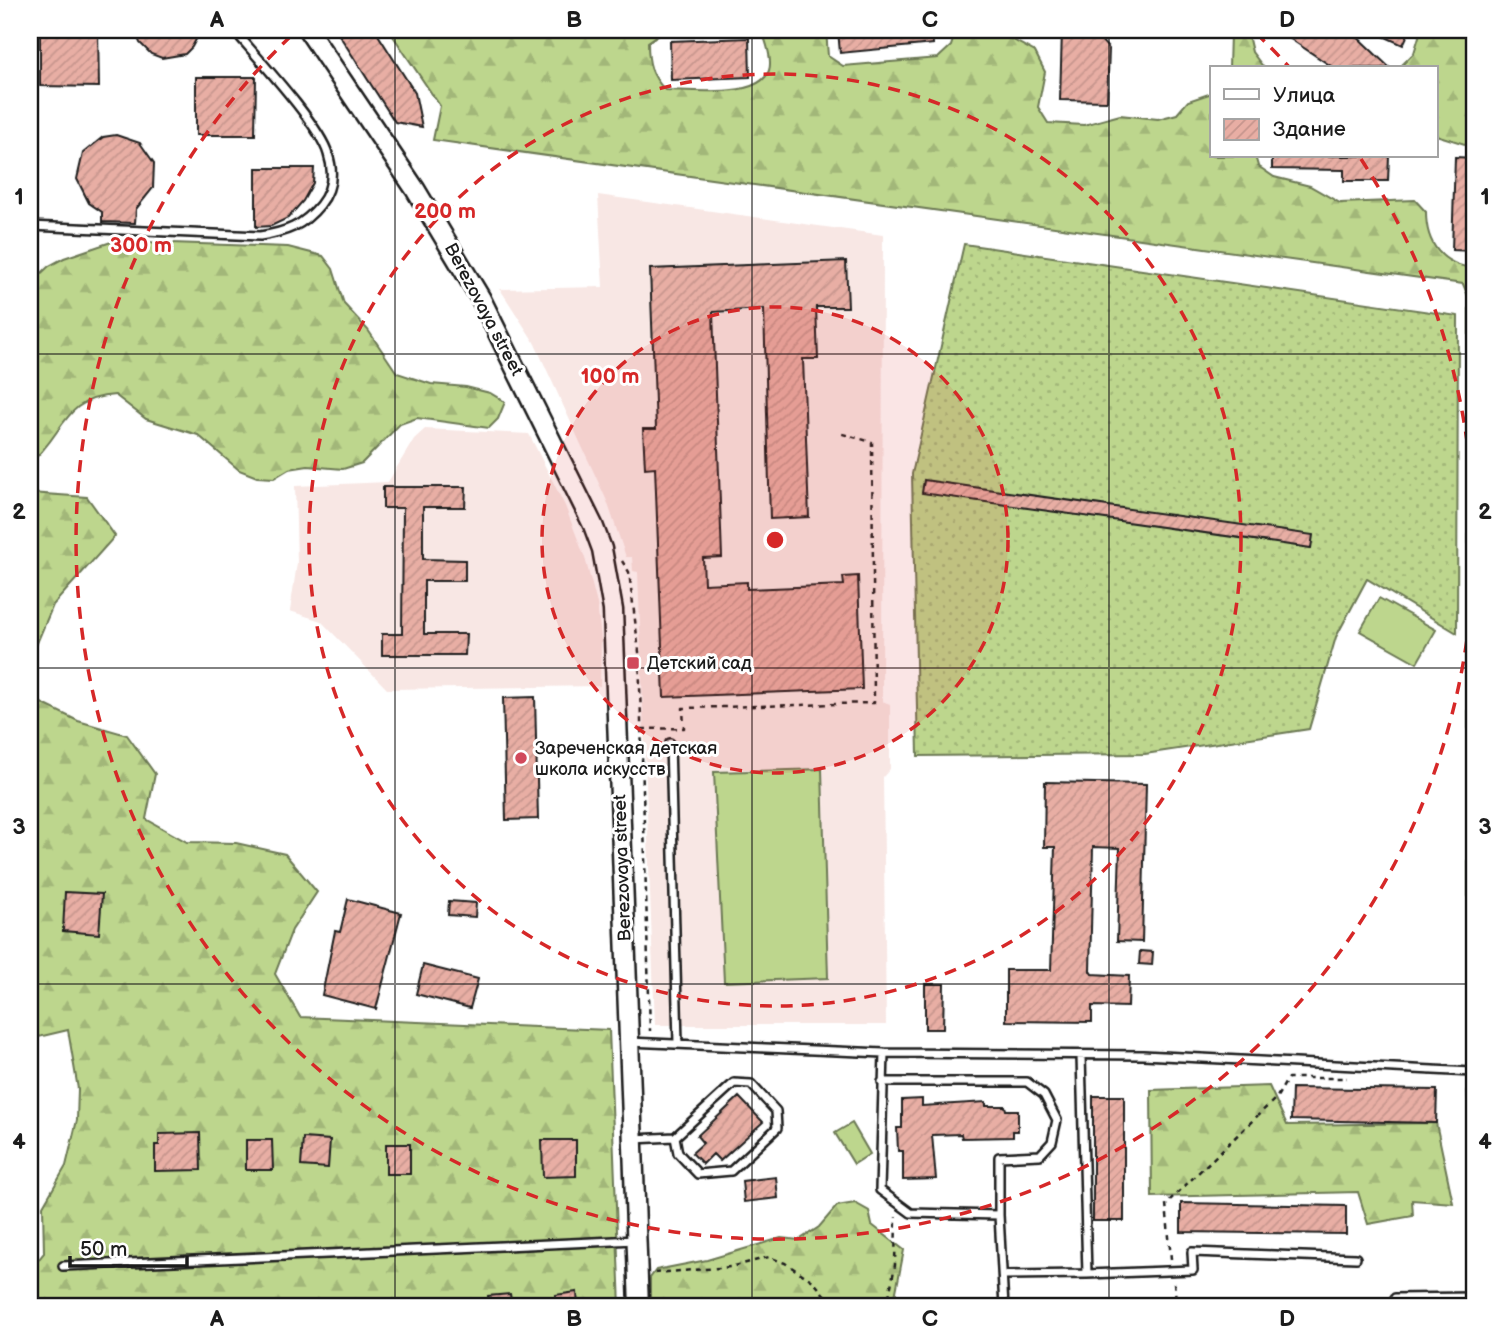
<svg xmlns="http://www.w3.org/2000/svg" width="1504" height="1337" font-family="'Balsamiq Sans',sans-serif">
	<style>
		.built { fill: #f8e7e4 }
		.forest { fill: url(#forest-firs); stroke: #6c7954; stroke-width: 2 }
		.garden { fill: url(#garden-dots); stroke: #6c7954; stroke-width: 2 }
		.pitch { fill: #bdd68d; stroke: #6c7954; stroke-width: 2 }
		.building { fill: url(#building-hatch); stroke: #1c1c1c; stroke-width: 2 }
		.lines { fill: none; stroke-linecap: round; stroke-linejoin: round }
		.service-casing { stroke: #1c1c1c; stroke-width: 12 }
		.tertiary-casing { stroke: #1c1c1c; stroke-width: 23 }
		.path { stroke: #1c1c1c; stroke-width: 2.5; stroke-dasharray: 5 5; stroke-linecap: butt }
		.service { stroke: #fff; stroke-width: 7 }
		.tertiary { stroke: #fff; stroke-width: 18 }
		.grid { fill: none; stroke: #1c1c1c; stroke-width: 2; stroke-opacity: 0.55 }
		.ring { fill: none; stroke: #d62828; stroke-width: 3.5; stroke-dasharray: 12 9 }
		.poi-dot { fill: #d1495b; stroke: #fff; stroke-width: 2.5 }
		.labels { text-anchor: middle; stroke-width: 6; stroke-linejoin: round; paint-order: stroke }
		.street-label { font-size: 18px; fill: #1c1c1c; stroke: #fff }
		.poi-label { font-size: 18px; fill: #1c1c1c; stroke: #fff; text-anchor: start }
		.centre { fill: #d62828; stroke: #fff; stroke-width: 3.5 }
		.ring-label { font-size: 21px; text-anchor: middle; font-weight: bold; fill: #d62828; stroke: #fff; stroke-width: 6; stroke-linejoin: round; paint-order: stroke }
		.neatline { fill: none; stroke: #1c1c1c; stroke-width: 2.5 }
		.grid-label { font-size: 23px; text-anchor: middle; font-weight: bold; fill: #1c1c1c }
	</style>
	<defs>
		<pattern id="forest-firs" width="22" height="20" patternUnits="userSpaceOnUse" patternTransform="scale(1.75)"><rect width="22" height="20" fill="#bdd68d"/><path d="M5 1l3.5 6h-7zM16 11l3.5 6h-7z" fill="#a2b779"/></pattern>
		<pattern id="garden-dots" width="8" height="8" patternUnits="userSpaceOnUse" patternTransform="scale(1.75)"><rect width="8" height="8" fill="#bdd68d"/><path d="M2 2h.1M6 6h.1" fill="none" stroke="#a2b779" stroke-width="1.8" stroke-linecap="round"/></pattern>
		<pattern id="building-hatch" width="6" height="6" patternUnits="userSpaceOnUse" patternTransform="scale(1.75)"><rect width="6" height="6" fill="#e8aea4"/><path d="M-1 1l2-2M0 6l6-6M5 7l2-2" fill="none" stroke="#c6958d"/></pattern>
	</defs>
	<rect width="100%" height="100%" fill="#fff"/>
	<filter id="ink" filterUnits="userSpaceOnUse"><feTurbulence type="fractalNoise" baseFrequency=".0143" numOctaves="2"/><feDisplacementMap in="SourceGraphic" scale="14" xChannelSelector="R" yChannelSelector="G"/><feConvolveMatrix kernelMatrix="1 2 1 2 8 2 1 2 1" color-interpolation-filters="sRGB"/></filter>
	<g filter="url(#ink)">
		<path class="built" d="M598 195 883 235 882 701 890 704V769L883 777 886 1025H655L638 572 633 571 632 557H626L607 501 534 342 500 289 603 287Z
			M425 429 529 434 565 506 585 558 597 604 601 639 600 686 387 689 321 621 290 611 297 563 295 486 388 482 414 439Z"/>
		<path class="forest" d="M389 30H665L648 42C648 63 651 75 665 90 691 90 772 101 770 62 770 52 765 40 762 30H826L828 56 843 66 938 58 951 46 956 30H1008V37L1035 52 1045 72 1038 107 1048 123 1084 125 1120 115 1158 119 1177 114 1188 101 1212 93V156H1255L1258 166 1274 177 1310 186 1340 203 1415 200 1426 212C1426 244 1442 265 1474 268V1043L1468 1042 1469 298 1463 284 433 140 440 106Z
			M1421 30H1474V147L1436 135V68H1399L1414 53Z
			M1230 33 1248 35 1252 52 1264 68H1229Z
			M114 241 288 247 323 256 333 269 344 304 368 330 397 373 431 384 466 387 490 393 505 402 498 419 489 428 417 418 400 424 362 463 343 469 308 466 289 469 274 478 257 477 239 470 198 435 146 419 115 395C62 398 65 434 30 463V284L49 266 64 258Z
			M30 493 87 497 115 536 53 605 34 650 33 699 78 721 127 735 155 774 146 819 187 842 236 843 285 854 317 892 292 930 275 974 300 1017 609 1030 620 1307H30V1270L44 1253 43 1206 66 1166 77 1120 78 1089 68 1030 30 1039Z
			M1269 1086 1287 1125 1436 1123 1453 1203 1412 1200 1413 1216 1368 1224 1358 1192 1152 1197 1151 1090Z
			M855 1203 869 1211 872 1225 904 1250 893 1307H650V1278L656 1270 707 1260 781 1238 799 1240 819 1227 837 1206Z"/>
		<path class="garden" d="M964 244 1458 316 1457 633 1367 579 1336 637 1309 729 1145 754 918 756 912 474Z"/>
		<path class="pitch" d="M1379 598 1436 630 1417 663 1360 631Z
			M822 769 828 978 724 982 714 772Z
			M852 1123 870 1154 854 1164 835 1133Z"/>
		<path class="building" d="M40 30H98L99 87 40 86Z
			M135 30H201L192 47 185 54 162 58 151 54 140 43Z
			M336 30H375L415 93 422 127 395 122Z
			M838 30H932L933 44 840 53Z
			M1062 30H1092L1109 49 1107 101 1060 100Z
			M1277 30H1350L1390 68H1334Z
			M1370 30H1410L1403 45Z
			M749 38 750 77 671 80 670 41Z
			M196 77H256L255 135H196Z
			M116 135 140 143 154 163 153 188 136 209 135 223 102 222V212L89 203 77 179 83 153 103 137Z
			M1272 156H1389L1388 181H1344V170L1272 169Z
			M1455 157 1474 158V251L1452 250Z
			M256 168H314L313 183 303 201 288 218 271 226 256 227Z
			M846 261 848 307H816L818 359H803L809 517 770 519 764 309 713 312 722 557 703 558 704 584 747 582V589L844 585 843 577 858 576 862 689 664 697 655 467 645 468 643 429H656L650 269Z
			M924 480 1313 535 1311 548 922 493Z
			M383 487H466L465 507H423V559L465 560V581H424V634H466L465 655H382V634H402L403 508H383Z
			M535 697 538 819 506 820 503 698Z
			M1045 782 1146 784 1142 942 1117 941 1120 848 1093 847 1090 971 1092 974 1129 976 1128 1007 1092 1006V1022L1006 1021V970H1051L1055 847H1044Z
			M65 892 102 894 99 934 63 931Z
			M348 899 401 913 376 1009 322 995 335 931 340 932Z
			M449 901 476 903 475 917 448 915Z
			M1140 951 1153 952 1152 965 1139 964Z
			M423 965 478 979 470 1008 416 994Z
			M925 984H944L943 1029H925Z
			M1292 1088 1437 1090 1436 1123 1291 1120Z
			M1093 1096H1124V1221H1093Z
			M739 1097 763 1122 720 1161 713 1154 703 1164 692 1153 703 1143 697 1136Z
			M922 1099V1106L986 1102V1106H1005L1006 1110H1018V1131H1013V1137L962 1138 961 1134 932 1135 936 1179 903 1180V1151H898L897 1128H902V1100Z
			M200 1133 201 1170 155 1171V1145H159V1134Z
			M303 1138 330 1140 328 1168 301 1166Z
			M246 1140H272L273 1170H246Z
			M542 1140H576V1176L543 1177Z
			M386 1144H410V1174H386Z
			M776 1177 778 1198 744 1202 742 1181Z
			M1181 1203 1346 1206V1234L1181 1232Z
			M577 1292 578 1307H556L555 1295Z
			M510 1294 512 1307H489L488 1296Z"/>
		<g class="lines">
			<defs>
				<path id="service" d="M30 226 260 236C286 232 303 226 320 205 332 190 334 172 328 154 320 125 256 56 234 30
					M670 743 678 1043
					M629 1042 884 1053 1143 1055 1472 1072 1474 1129
					M1081 1056 1087 1274 1193 1270 1192 1252 1356 1258
					M882 1082H1027L1044 1095 1057 1120 1052 1142 1040 1155 999 1157V1215L911 1213 880 1190 884 1053
					M633 1139 675 1137 734 1083 751 1084 776 1111 777 1128 731 1171 698 1174 678 1153 675 1137
					M999 1215 1004 1307
					M63 1266 636 1240
					M1004 1275 1087 1274
					M1395 1307V1298L1474 1297"/>
				<path id="tertiary" d="M308 30 415 189 481 299 593 525 602 549 613 610 639 1307"/>
			</defs>
			<use href="#service" class="service-casing"/>
			<use href="#tertiary" class="tertiary-casing"/>
			<path class="path" d="M622 561 629 572 639 652 650 1031
				M642 729 684 728 683 708 874 703 872 442 839 433
				M1171 1259 1166 1204 1277 1097 1288 1078H1347
				M655 1273 731 1267 769 1257 785 1263 813 1281 834 1307
				M1174 1283 1177 1307
				M887 1307 895 1265 896 1217"/>
			<use href="#service" class="service"/>
			<use href="#tertiary" class="tertiary"/>
		</g>
	</g>
	<path class="grid" d="M395 30V1307M752 30V1307M1109 30V1307M30 354H1474M30 668H1474M30 984H1474"/>
	<circle cx="775" cy="540" r="233" fill="#d62828" fill-opacity=".12"/>
	<g class="ring">
		<circle cx="775" cy="540" r="233"/>
		<circle cx="775" cy="540" r="466"/>
		<path d="M1256 33A699 699 0 0 1 1290 68M1361 159A699 699 0 1 1 294 33"/>
	</g>
	<g class="poi-dot">
		<rect x="626" y="656" width="14" height="14" rx="3.5"/>
		<circle cx="521" cy="758" r="7"/>
	</g>
	<g class="labels">
		<g class="street-label">
			<text transform="translate(484 309) rotate(62)" y="6">Berezovaya street</text>
			<text transform="translate(622 868) rotate(-92)" y="6">Berezovaya street</text>
		</g>
		<g class="poi-label">
			<text x="647" y="669">Детский сад</text>
			<text x="535" y="754">Зареченская детская<tspan x="535" dy="21">школа искусств</tspan></text>
		</g>
	</g>
	<circle cx="775" cy="540" r="10" class="centre"/>
	<g class="ring-label">
		<text x="445" y="218">200 m</text>
		<text x="141" y="252">300 m</text>
		<text x="610" y="383">100 m</text>
	</g>
	<rect width="1504" height="1337" fill="none" stroke="#fff" stroke-width="77"/>
	<rect x="1210" y="66" width="228" height="91" fill="#ffffff" stroke="#a4a4a4" stroke-width="2"/>
	<rect x="1224" y="89" width="35" height="10" fill="#ffffff" stroke="#a4a4a4" stroke-width="2"/>
	<text x="1273" y="102" font-size="21" fill="#1c1c1c">Улица</text>
	<rect x="1224" y="119" width="35" height="21" fill="url(#building-hatch)" stroke="#a4a4a4" stroke-width="2"/>
	<text x="1273" y="136" font-size="21" fill="#1c1c1c">Здание</text>
	<path d="M70 1256v10h117v-10" fill="none" stroke="#1c1c1c" stroke-width="3.5"/>
	<text x="80" y="1256" font-size="21" fill="#1c1c1c" stroke="#ffffff" stroke-width="5" paint-order="stroke">50 m</text>
	<rect x="38" y="38" width="1428" height="1260" class="neatline"/>
	<g class="grid-label">
		<text x="217" y="27">A</text>
		<text x="574" y="27">B</text>
		<text x="930" y="27">C</text>
		<text x="1287" y="27">D</text>
		<text x="19" y="204">1</text>
		<text x="1485" y="204">1</text>
		<text x="19" y="519">2</text>
		<text x="1485" y="519">2</text>
		<text x="19" y="834">3</text>
		<text x="1485" y="834">3</text>
		<text x="19" y="1149">4</text>
		<text x="1485" y="1149">4</text>
		<text x="217" y="1326">A</text>
		<text x="574" y="1326">B</text>
		<text x="930" y="1326">C</text>
		<text x="1287" y="1326">D</text>
	</g>
</svg>
